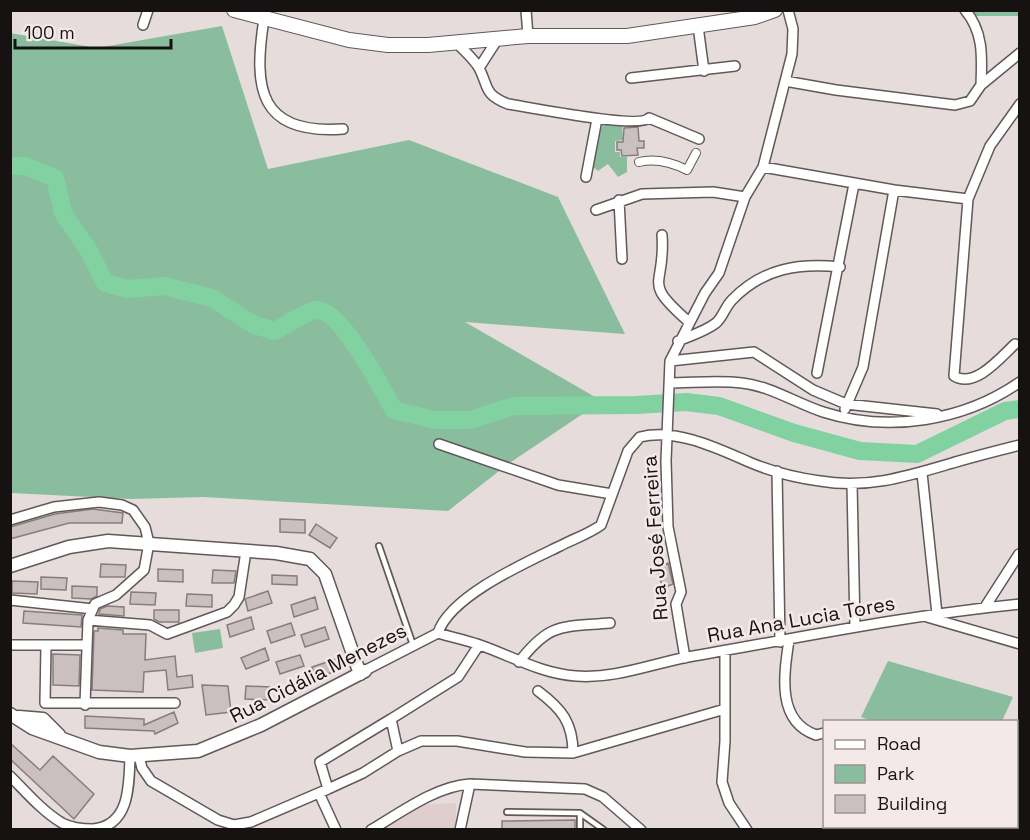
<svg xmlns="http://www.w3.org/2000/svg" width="1030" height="840" font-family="'Space Grotesk',sans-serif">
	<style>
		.built { fill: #e0cdcd }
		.green { fill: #89bd9d }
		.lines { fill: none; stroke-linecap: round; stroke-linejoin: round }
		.river { stroke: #82d1a1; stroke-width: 18 }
		.building { fill: #cbc0c0; stroke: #877d7d; stroke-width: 1.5 }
		.service-casing { stroke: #615858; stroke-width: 8 }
		.pedestrian-casing { stroke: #615858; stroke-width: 10 }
		.minor-casing { stroke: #615858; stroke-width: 12 }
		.tertiary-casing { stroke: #615858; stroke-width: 15 }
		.secondary-casing { stroke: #615858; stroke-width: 16 }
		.service { stroke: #fff; stroke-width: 4.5 }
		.pedestrian { stroke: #fff; stroke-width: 8 }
		.minor { stroke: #fff; stroke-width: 9 }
		.tertiary { stroke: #fff; stroke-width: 12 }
		.secondary { stroke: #fff; stroke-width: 14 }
		.labels { text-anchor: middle; stroke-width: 5; stroke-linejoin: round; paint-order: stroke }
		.street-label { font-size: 20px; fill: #161212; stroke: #f4e9e9 }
	</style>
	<rect width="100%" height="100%" fill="#e6dcdc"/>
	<path class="built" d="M456 803V829L373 830 415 805Z"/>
	<path class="green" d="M973 11H1019V16H972Z
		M222 26 268 169 409 140 558 197 625 334 465 322 602 401 508 464 448 511 203 497 131 499 11 493 10 33 97 48Z
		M602 125H622L623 140 615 141V152H620V157H627V172L618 177 608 164 598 171 593 167Z
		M220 629 223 648 195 653 192 633Z
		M888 661 1013 697 1002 721H873L861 717Z"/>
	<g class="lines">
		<path class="river" d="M10 166H26L55 178 63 213 89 251 105 283 128 289 164 286 212 298 254 325 275 331C284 326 307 311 316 310 341 308 382 390 394 410L435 420H470L513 406 636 405 686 402 719 406 794 433 860 451 917 454 1005 411 1020 409"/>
	</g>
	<path class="building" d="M638 127 639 141H644V148H637L638 155 622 156 621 150H617V142H623L624 128Z
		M93 509 123 513 122 523H69L10 539V527L55 514Z
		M280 519 305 520V533L280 532Z
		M316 524 337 538 330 548 309 535Z
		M668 563 673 584 663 588 656 567Z
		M101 564 126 565 125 577H100Z
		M158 569 183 570V582L158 581Z
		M213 570 236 571 234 583H212Z
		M272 575 297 576V585L272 584Z
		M41 577 67 578 66 590 41 589Z
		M12 581 38 582 37 594 12 593Z
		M72 586 97 587V596L91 599 72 598Z
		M268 591 272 603 248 611 245 599Z
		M131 592 156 593 155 605 130 604Z
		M187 594 212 595V607L186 606Z
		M315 597 318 609 294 617 291 605Z
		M107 606 124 607V616L99 614 100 609Z
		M154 610H179V622H159L154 619Z
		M24 611 82 615 81 627 23 623Z
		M251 617 254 629 230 637 227 625Z
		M291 623 295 635 271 643 267 631Z
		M325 627 329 639 305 647 301 635Z
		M98 628 123 630V634H146L145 660 175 656 177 677 192 675 193 687 168 690 166 670 144 672 143 692 92 690 94 631H98Z
		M265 648 269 660 246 669 241 658Z
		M53 654 80 655 79 686 53 685Z
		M300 655 304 666 280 674 276 662Z
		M336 659 339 670 316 678 312 667Z
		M202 685 228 686 231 712 206 715Z
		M246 686 271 687 270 700 245 699Z
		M174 712 178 723 155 734 154 731 85 728V716L144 719V725Z
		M10 743 40 770 53 756 94 794 74 819 10 759Z
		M575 820V830H502V821Z"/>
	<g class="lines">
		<defs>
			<path id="service" d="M379 546 413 645
				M507 812 580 813 604 830
				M580 813V830"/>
			<path id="pedestrian" d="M639 162C656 158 671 162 687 170L696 153"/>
			<path id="minor" d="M526 10 528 36
				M965 10C984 32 982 58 981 85
				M264 19C253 89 259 135 343 129
				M143 25 148 10
				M698 26 704 71
				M456 42C463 50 474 59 479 68 489 87 483 94 508 104 528 107 639 129 649 118L699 139
				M479 68 499 37
				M631 78 735 66
				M785 81 836 90 955 105 970 101 981 85 1020 53
				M763 167 894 190 968 199
				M586 177 597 119
				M619 200 622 259
				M596 210 642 194 713 192 745 197
				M662 235C666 289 640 279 689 322
				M678 341C690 336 706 331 716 323 723 317 725 307 732 300 763 268 798 263 840 267
				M1015 344C1001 357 975 389 954 376L968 199 990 146 1020 104
				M670 361 754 352 813 390 846 404 937 414
				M817 373 854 184
				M669 383C692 383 718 380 742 383 770 386 796 403 823 412 889 433 964 421 1020 382
				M845 409 863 367 894 190
				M439 444 558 485 612 494
				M777 471 780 642
				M922 473 937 614
				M852 484 855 627
				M10 520 54 507 99 502 122 505 133 510 145 527 149 543 144 570 116 595 95 604 88 620 85 705
				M10 600 93 609
				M985 607 1019 554
				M927 617 1020 644
				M88 620 150 625 167 634 227 612 234 605 239 597 246 551
				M438 633C450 596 525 563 560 546 573 539 589 534 601 525L628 451 640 437C676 428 717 448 749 462 770 471 797 478 820 481 866 489 905 477 949 464 972 457 996 451 1020 445
				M789 640C784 674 776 721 816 735L824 733
				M10 645H86
				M46 645 45 703H175
				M725 652V741L722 782 729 803 747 830
				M685 658 676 604 681 592 668 527 666 461 670 361 705 293 719 273 745 197 763 167 792 54 793 29 788 10
				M519 662C550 622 562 627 610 623
				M366 670 438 633C451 637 465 640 477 644 510 655 541 674 576 676 615 679 651 664 688 657 798 638 908 615 1020 604
				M538 691C562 709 573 723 573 753
				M1016 731 1020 732
				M398 751 391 719 458 677 479 645
				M139 756 142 768 151 781 218 820 234 825 251 822 328 789 363 773 398 751 421 741H457L525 752 573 753 725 709
				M10 776C26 792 42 811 62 823 72 828 82 829 93 829 130 826 129 785 130 756
				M328 789 320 762 391 719
				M319 793 336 830
				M371 830C400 813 436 786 470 784L585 789 603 797 641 830
				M460 830 470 784
				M901 830 902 826
				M977 830V826"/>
			<path id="tertiary" d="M10 566 69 547 108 541 276 553 310 559 325 574 360 674
				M10 714 32 728 99 752 130 756 198 751 261 725 365 671
				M19 717 43 719 59 735"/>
			<path id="secondary" d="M234 10 349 40 388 45H428L528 36H627L755 17 775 10"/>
		</defs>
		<use href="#service" class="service-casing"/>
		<use href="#pedestrian" class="pedestrian-casing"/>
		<use href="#minor" class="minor-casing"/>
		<use href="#tertiary" class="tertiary-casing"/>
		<use href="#secondary" class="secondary-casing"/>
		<use href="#service" class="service"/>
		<use href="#pedestrian" class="pedestrian"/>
		<use href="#minor" class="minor"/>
		<use href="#tertiary" class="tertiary"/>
		<use href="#secondary" class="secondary"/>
	</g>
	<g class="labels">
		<g class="street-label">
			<text transform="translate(655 538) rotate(-94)" y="7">Rua José Ferreira</text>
			<text transform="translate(801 619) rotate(-10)" y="7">Rua Ana Lucia Tores</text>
			<text transform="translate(318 673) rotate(-27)" y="7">Rua Cidália Menezes</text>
		</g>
	</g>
	<rect width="1030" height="840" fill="none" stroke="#161212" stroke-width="24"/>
	<rect x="823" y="720" width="195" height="108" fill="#f4e9e9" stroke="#9b9393" stroke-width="1.5"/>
	<rect x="835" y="740" width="30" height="9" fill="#ffffff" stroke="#9b9393" stroke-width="1.5"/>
	<text x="877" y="750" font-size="18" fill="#161212">Road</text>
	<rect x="835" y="765" width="30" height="18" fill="#89bd9d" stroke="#9b9393" stroke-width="1.5"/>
	<text x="877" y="780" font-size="18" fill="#161212">Park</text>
	<rect x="835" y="795" width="30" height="18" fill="#cbc0c0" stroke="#9b9393" stroke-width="1.5"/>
	<text x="877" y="810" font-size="18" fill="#161212">Building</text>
	<path d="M15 39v9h156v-9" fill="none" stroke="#161212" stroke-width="3"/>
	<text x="24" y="39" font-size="18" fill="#161212" stroke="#f4e9e9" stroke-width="4.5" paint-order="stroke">100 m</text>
</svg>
